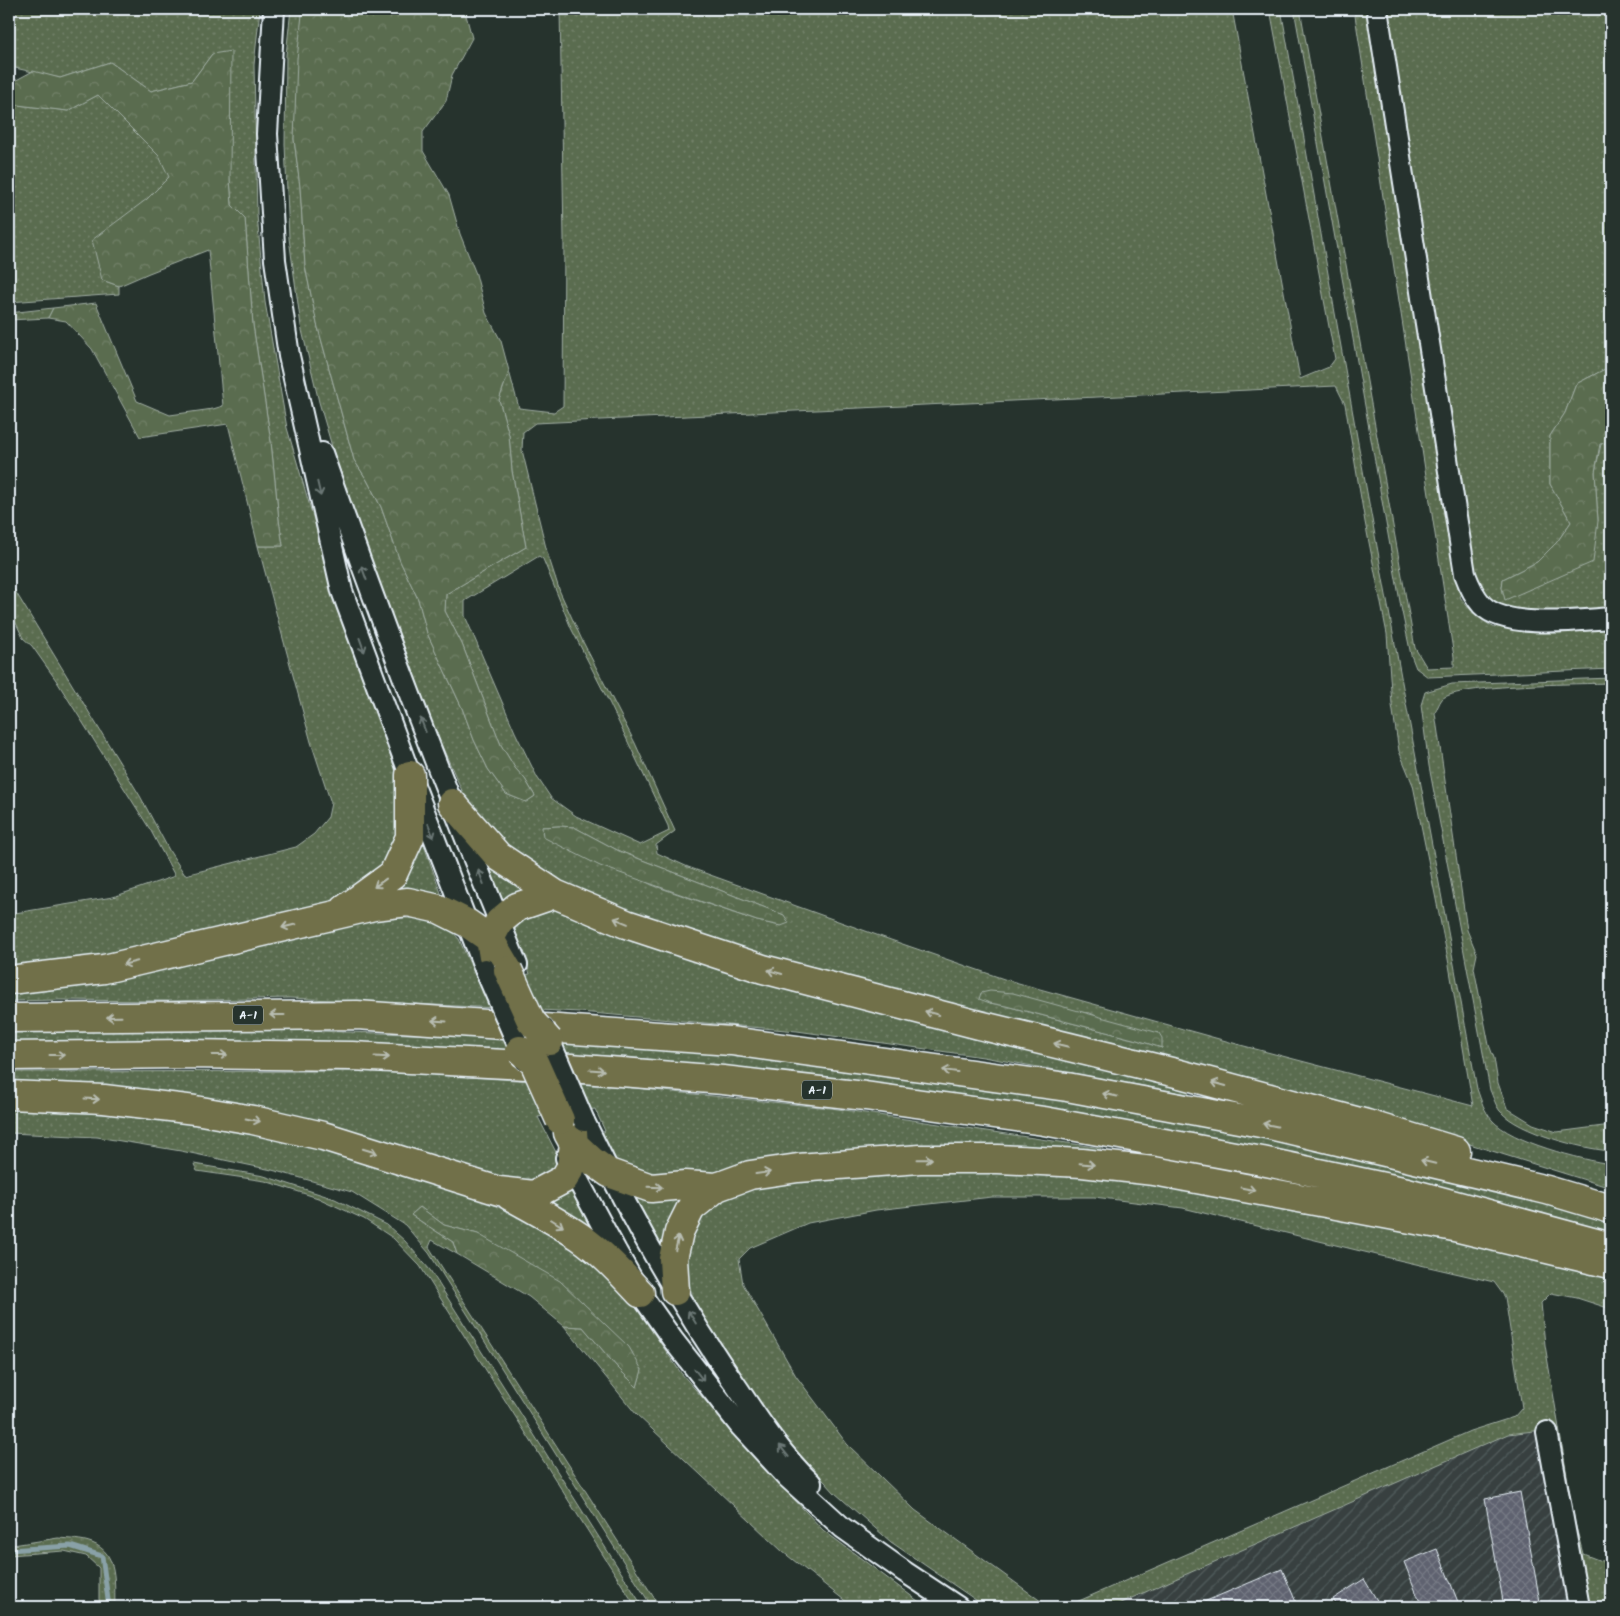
<svg xmlns="http://www.w3.org/2000/svg" width="1620" height="1616" font-family="Kalam,sans-serif">
	<style>
		.industrial { fill: url(#industrial-furrows) }
		.grass { fill: url(#grass-dots); stroke: #a1aea4; fill-rule: evenodd }
		.forest { fill: url(#forest-crowns); stroke: #a1aea4 }
		.lines { fill: none; stroke-linecap: round; stroke-linejoin: round }
		.stream { stroke: #89a1a7; stroke-width: 5 }
		.building { fill: url(#building-cross-hatch); stroke: #e8f1f8 }
		.minor-casing { stroke: #e8f1f8; stroke-width: 24 }
		.highway-casing { stroke: #e8f1f8; stroke-width: 31 }
		.minor { stroke: #26332d; stroke-width: 20 }
		.highway { stroke: #716f4a; stroke-width: 28 }
		.minor-bridge-casing { stroke: #e8f1f8; stroke-width: 24; stroke-linecap: butt }
		.highway-bridge-casing { stroke: #e8f1f8; stroke-width: 31; stroke-linecap: butt }
		.minor-bridge { stroke: #26332d; stroke-width: 20 }
		.highway-bridge { stroke: #716f4a; stroke-width: 28 }
		.oneway { stroke: #6a7674 }
		.oneway2 { stroke: #b8bdb2 }
		.labels { text-anchor: middle; stroke-width: 4.5; stroke-linejoin: round; paint-order: stroke }
		.shield { fill: #26332d; stroke: #aeb8bb; stroke-width: 1 }
		.shield-label { font-size: 12px; font-weight: bold; fill: #e8f1f8 }
	</style>
	<defs>
		<pattern id="industrial-furrows" width="10" height="10" patternUnits="userSpaceOnUse" patternTransform="scale(1.25)"><rect width="10" height="10" fill="#374141"/><path d="M-1 1l2-2M0 10L10 0M9 11l2-2" fill="none" stroke="#545d5d"/></pattern>
		<pattern id="grass-dots" width="8" height="8" patternUnits="userSpaceOnUse" patternTransform="scale(1.25)"><rect width="8" height="8" fill="#5a6c4f"/><path d="M2 2h.1M6 6h.1" fill="none" stroke="#728169" stroke-width="1.8" stroke-linecap="round"/></pattern>
		<pattern id="forest-crowns" width="20" height="18" patternUnits="userSpaceOnUse" patternTransform="scale(1.25)"><rect width="20" height="18" fill="#5a6c4f"/><path d="M2 6a3 3 0 1 1 6 0M12 15a3 3 0 1 1 6 0" fill="none" stroke="#728169"/></pattern>
		<pattern id="building-cross-hatch" width="8" height="8" patternUnits="userSpaceOnUse" patternTransform="scale(1.25)"><rect width="8" height="8" fill="#5e626f"/><path d="M0 0l8 8M0 8l8-8" fill="none" stroke="#757984"/></pattern>
	</defs>
	<rect width="100%" height="100%" fill="#26332d"/>
	<filter id="ink" filterUnits="userSpaceOnUse"><feTurbulence type="fractalNoise" baseFrequency=".02" numOctaves="2"/><feDisplacementMap in="SourceGraphic" scale="10" xChannelSelector="R" yChannelSelector="G"/><feConvolveMatrix kernelMatrix="1 2 1 2 8 2 1 2 1" color-interpolation-filters="sRGB"/></filter>
	<g filter="url(#ink)">
		<path class="industrial" d="M1551 1429 1585 1607H1111L1508 1434Z"/>
		<path class="grass" d="M9 9H260L254 65 257 215 265 302 287 428 340 609 404 795 398 831 384 866 363 887 329 905 124 954 9 969V914L113 897 175 876 151 831 56 680 32 646 23 638 9 608V581L140 796 170 852 185 875 296 847 314 834 328 817 331 803 311 742 258 546H283L279 520 271 442 253 325 245 218 232 205 230 179 212 54 192 81 151 91 110 62 60 78 15 68 9 43Z
			M291 9H309L302 15 294 139 300 187 305 266 317 324 354 460 367 480 381 507 400 561 418 599 427 633 462 708 474 740 488 769 506 794 526 802 535 796 525 779 515 768 501 745 462 644 445 611 446 594 526 547 512 471 509 435 499 400 509 371 519 408 554 412 563 406 564 238 560 9H1232L1300 379 1329 367 1335 359 1270 9H1281L1362 465 1477 1089C1481 1100 1484 1111 1492 1120 1511 1142 1582 1160 1611 1164V1188L1415 1127 1074 1034 838 976 747 951 669 927 537 873 485 829 464 795 436 733 345 491 319 402 301 326 289 238 285 144 286 55ZM1336 386 1345 404 1365 522 1387 634 1392 705 1399 751 1413 785 1448 959 1473 1106 1244 1046 1004 979 885 938 688 867 657 853 656 845 675 831 635 743 582 640 560 592 547 552 522 450 523 432 535 423ZM539 556 543 559 571 628 610 704 668 826 669 831 640 845 576 816 551 798 537 777 515 732 465 616V601ZM559 826 574 827 619 851 784 915 781 926 757 921 652 885 542 827ZM990 1003 1090 1013 1162 1048 1137 1040 1006 1006Z
			M1294 9H1300L1415 648 1427 668 1454 667V657L1354 9H1371L1464 590 1460 597C1471 612 1479 619 1495 628L1501 620 1611 625V669L1428 677 1416 668 1411 655 1401 607Z
			M1381 9H1611V366L1576 384 1565 413 1550 436V484L1571 522 1557 542 1537 562 1503 579 1502 588 1598 521 1595 472 1601 444 1611 442V605L1589 612 1511 613 1475 588Z
			M98 95 159 156 170 176 147 199 102 280 119 286V294L9 302V104L68 111Z
			M53 308 48 318 9 320V313Z
			M1611 678V683C1584 684 1457 684 1442 699 1439 703 1437 709 1435 713L1467 930 1477 954 1474 968 1489 1045 1494 1058 1498 1083 1507 1108 1533 1124 1557 1132 1611 1125V1151C1583 1149 1519 1133 1500 1111 1496 1106 1493 1097 1490 1090L1429 766 1421 705 1425 692 1452 684Z
			M421 837 442 896 391 892Z
			M488 864 522 890 503 901Z
			M551 907 1190 1087 1188 1094 983 1057 797 1031 580 1012 290 998 167 1001 59 1000 9 1001V993L374 918H421L445 923 459 939 478 982 530 974 515 930 517 920Z
			M252 1029 441 1035 629 1045 769 1059 1054 1099 1207 1126 1359 1158 1545 1203 1611 1222V1235L767 1072 628 1057 441 1047 9 1043V1031Z
			M374 1071 624 1087 831 1108 1101 1148 1100 1154 738 1168 701 1175H637L613 1159 600 1134 605 1131 595 1109 538 1117 560 1160 554 1171 536 1181 514 1186 480 1175 9 1086V1072Z
			M9 1107 169 1119 281 1140 412 1171 522 1217 584 1256 632 1302 681 1373 757 1460 823 1530 926 1607H853L783 1552 636 1414 564 1326 583 1327 617 1367 637 1387 642 1369 478 1234 444 1225 420 1207 411 1215 453 1242 457 1254 432 1240 429 1247 660 1607H652L429 1253 405 1225 352 1192 272 1170 181 1151 97 1137 9 1133Z
			M194 1164 264 1176 335 1199 387 1225 405 1241 430 1270 643 1607H636L420 1266 393 1238 364 1219 318 1198 265 1181 197 1171Z
			M964 1171 1070 1175 1178 1187 1380 1224 1611 1279V1309L1577 1298 1551 1293 1541 1303 1545 1345 1575 1523 1583 1554 1601 1561 1611 1560V1575L1608 1576 1605 1593 1607 1607H1585L1551 1429 1508 1434 1111 1607H1065L1470 1431 1514 1417 1522 1408 1505 1297 1494 1282 1377 1255 1183 1208 1094 1197H992L876 1210 808 1223 750 1248 739 1259 743 1284 796 1376 847 1444 915 1510 1049 1607H986L891 1542 835 1493 795 1449 747 1387 702 1317 693 1299 687 1276 686 1251 691 1231 703 1211 721 1197 745 1188 839 1175Z
			M571 1189 597 1239 546 1204 563 1195Z
			M634 1195 686 1197 662 1248Z
			M58 1538C69 1539 82 1539 92 1543 119 1553 114 1584 115 1607H101L99 1599V1568L86 1556 64 1551 9 1555V1543L13 1545Z"/>
		<path class="forest" d="M309 9H468L466 15 472 38 452 75 446 101 423 132V151L449 195 460 234 476 274 486 313 501 341 509 371 499 400 509 435 512 471 526 547 446 594 445 611 462 644 501 745 515 768 525 779 535 796 526 802 506 794 488 769 474 740 462 708 427 633 418 599 400 561 381 507 367 480 354 460 317 324 305 266 300 187 294 139 297 59 302 15Z
			M231 51 230 179 232 205 245 218 253 325 271 442 279 520 283 546H258L228 424 140 437 92 349 66 321 48 318 53 308 96 303 137 401 170 415 213 409 223 406 208 250 149 273 119 286 102 280 92 240 147 199 169 177 159 156 98 95 68 111 9 104V84L33 71 60 78 110 62 151 91 192 81 212 54Z
			M1611 366V442L1600 444 1595 472 1598 521 1593 562 1505 600 1502 588 1503 579 1537 562 1557 542 1571 522 1550 484V436L1565 413 1576 384Z
			M559 826 574 827 619 851 784 915 789 923 781 926 757 921 600 866 543 837 542 827Z
			M990 991 1013 993 1159 1033 1162 1038V1048L1137 1040 1006 1006 990 1003 979 999 981 993Z
			M420 1207 444 1225 478 1234 560 1281 629 1347 642 1370 637 1387 617 1367 583 1327 564 1326 529 1297 457 1254 453 1242 411 1215Z"/>
		<g class="lines">
			<path class="stream" d="M9 1550 70 1546 102 1556 109 1607"/>
		</g>
		<path class="building" d="M1520 1492 1541 1607H1504L1485 1499Z
			M1437 1549 1460 1607H1422L1404 1562Z
			M1282 1569 1298 1607H1192Z
			M1364 1579 1381 1607H1338L1333 1599Z"/>
		<g class="lines">
			<defs>
				<path id="minor" d="M274 9 267 134 275 260 289 356 342 591 410 775 485 969
					M1377 9 1465 574C1469 585 1474 596 1482 605 1506 630 1579 620 1611 618
					M322 453C382 625 447 796 517 965
					M584 1121C628 1212 681 1307 739 1390 760 1422 783 1456 811 1483
					M566 1158 616 1251 640 1293 673 1340 741 1427 787 1477 843 1528 905 1572 958 1607
					M1547 1432 1579 1607"/>
				<path id="highway" d="M452 803 498 856 555 894 626 924 763 969 979 1025 1176 1073 1367 1124 1456 1151
					M345 909 393 874 410 837V775
					M493 957 490 939 499 922 517 907 555 894
					M9 980 104 969 374 906 408 902 439 909 467 923 490 939 508 970
					M9 1018 357 1015 731 1041 1067 1087 1266 1124 1547 1190 1611 1209
					M9 1056 185 1054 352 1056 545 1066 723 1080 865 1096 1044 1121 1262 1161 1407 1192 1611 1247
					M9 1095 104 1099 195 1110 253 1120 323 1136 499 1191 534 1195 564 1179 571 1167 574 1144 572 1121
					M568 1133 574 1144 591 1160 609 1173 651 1188 685 1185 717 1187
					M510 1196C534 1209 558 1222 580 1237 603 1253 621 1273 640 1293
					M675 1291 673 1259 679 1232 691 1208 717 1187 750 1175 798 1168 920 1159H998L1082 1163 1154 1171 1454 1227 1610 1264"/>
			</defs>
			<use href="#minor" class="minor-casing"/>
			<use href="#highway" class="highway-casing"/>
			<use href="#minor" class="minor"/>
			<use href="#highway" class="highway"/>
			<defs>
				<path id="minor-bridge" d="M485 969 525 1061
					M544 1028 584 1121"/>
				<path id="highway-bridge" d="M508 970 531 1021 549 1041
					M520 1050 534 1062 560 1120"/>
			</defs>
			<use href="#minor-bridge" class="minor-bridge-casing"/>
			<use href="#highway-bridge" class="highway-bridge-casing"/>
			<use href="#minor-bridge" class="minor-bridge"/>
			<use href="#highway-bridge" class="highway-bridge"/>
		</g>
		<defs><path id="oneway-shaft" d="M-6 0H5M1.5-3L5.5 0L1.5 3" fill="none" stroke-width="1.6" stroke-linecap="round" stroke-linejoin="round" transform="scale(1.25)"/></defs>
		<g class="oneway">
			<use href="#oneway-shaft" transform="translate(319 489) rotate(77)"/>
			<use href="#oneway-shaft" transform="translate(364 573) rotate(-110)"/>
			<use href="#oneway-shaft" transform="translate(362 645) rotate(70)"/>
			<use href="#oneway-shaft" transform="translate(423 725) rotate(-111)"/>
			<use href="#oneway-shaft" transform="translate(431 831) rotate(69)"/>
			<use href="#oneway-shaft" transform="translate(481 877) rotate(-111)"/>
			<use href="#oneway-shaft" transform="translate(692 1317) rotate(-121)"/>
			<use href="#oneway-shaft" transform="translate(699 1375) rotate(52)"/>
			<use href="#oneway-shaft" transform="translate(784 1451) rotate(-128)"/>
		</g>
		<g class="oneway2">
			<use href="#oneway-shaft" transform="translate(380 883) rotate(144)"/>
			<use href="#oneway-shaft" transform="translate(621 921) rotate(-158)"/>
			<use href="#oneway-shaft" transform="translate(289 926) rotate(167)"/>
			<use href="#oneway-shaft" transform="translate(130 963) rotate(167)"/>
			<use href="#oneway-shaft" transform="translate(775 972) rotate(-165)"/>
			<use href="#oneway-shaft" transform="translate(932 1013) rotate(-165)"/>
			<use href="#oneway-shaft" transform="translate(277 1015) rotate(180)"/>
			<use href="#oneway-shaft" transform="translate(114 1017) rotate(179)"/>
			<use href="#oneway-shaft" transform="translate(439 1021) rotate(-176)"/>
			<use href="#oneway-shaft" transform="translate(1061 1045) rotate(-166)"/>
			<use href="#oneway-shaft" transform="translate(57 1055)"/>
			<use href="#oneway-shaft" transform="translate(220 1055)"/>
			<use href="#oneway-shaft" transform="translate(382 1057) rotate(3)"/>
			<use href="#oneway-shaft" transform="translate(597 1070) rotate(4)"/>
			<use href="#oneway-shaft" transform="translate(950 1071) rotate(-172)"/>
			<use href="#oneway-shaft" transform="translate(1219 1084) rotate(-165)"/>
			<use href="#oneway-shaft" transform="translate(1110 1095) rotate(-169)"/>
			<use href="#oneway-shaft" transform="translate(92 1099) rotate(3)"/>
			<use href="#oneway-shaft" transform="translate(253 1120) rotate(11)"/>
			<use href="#oneway-shaft" transform="translate(1270 1125) rotate(-168)"/>
			<use href="#oneway-shaft" transform="translate(370 1151) rotate(17)"/>
			<use href="#oneway-shaft" transform="translate(925 1159) rotate(-1)"/>
			<use href="#oneway-shaft" transform="translate(1428 1162) rotate(-167)"/>
			<use href="#oneway-shaft" transform="translate(1087 1164) rotate(6)"/>
			<use href="#oneway-shaft" transform="translate(763 1173) rotate(-8)"/>
			<use href="#oneway-shaft" transform="translate(655 1187) rotate(2)"/>
			<use href="#oneway-shaft" transform="translate(1248 1189) rotate(11)"/>
			<use href="#oneway-shaft" transform="translate(557 1223) rotate(32)"/>
			<use href="#oneway-shaft" transform="translate(677 1243) rotate(-77)"/>
		</g>
	</g>
	<g class="labels">
		<g class="shield">
			<rect x="233" y="1005.5" width="30" height="19" rx="4"/>
			<rect x="802" y="1080.5" width="30" height="19" rx="4"/>
		</g>
		<g class="shield-label">
			<text x="248" y="1019">A-1</text>
			<text x="817" y="1094">A-1</text>
		</g>
	</g>
	<rect width="1620" height="1616" fill="none" stroke="#26332d" stroke-width="30"/>
	<rect x="15" y="15" width="1590" height="1586" fill="none" stroke="#e8f1f8" stroke-width="2" filter="url(#ink)"/>
</svg>
